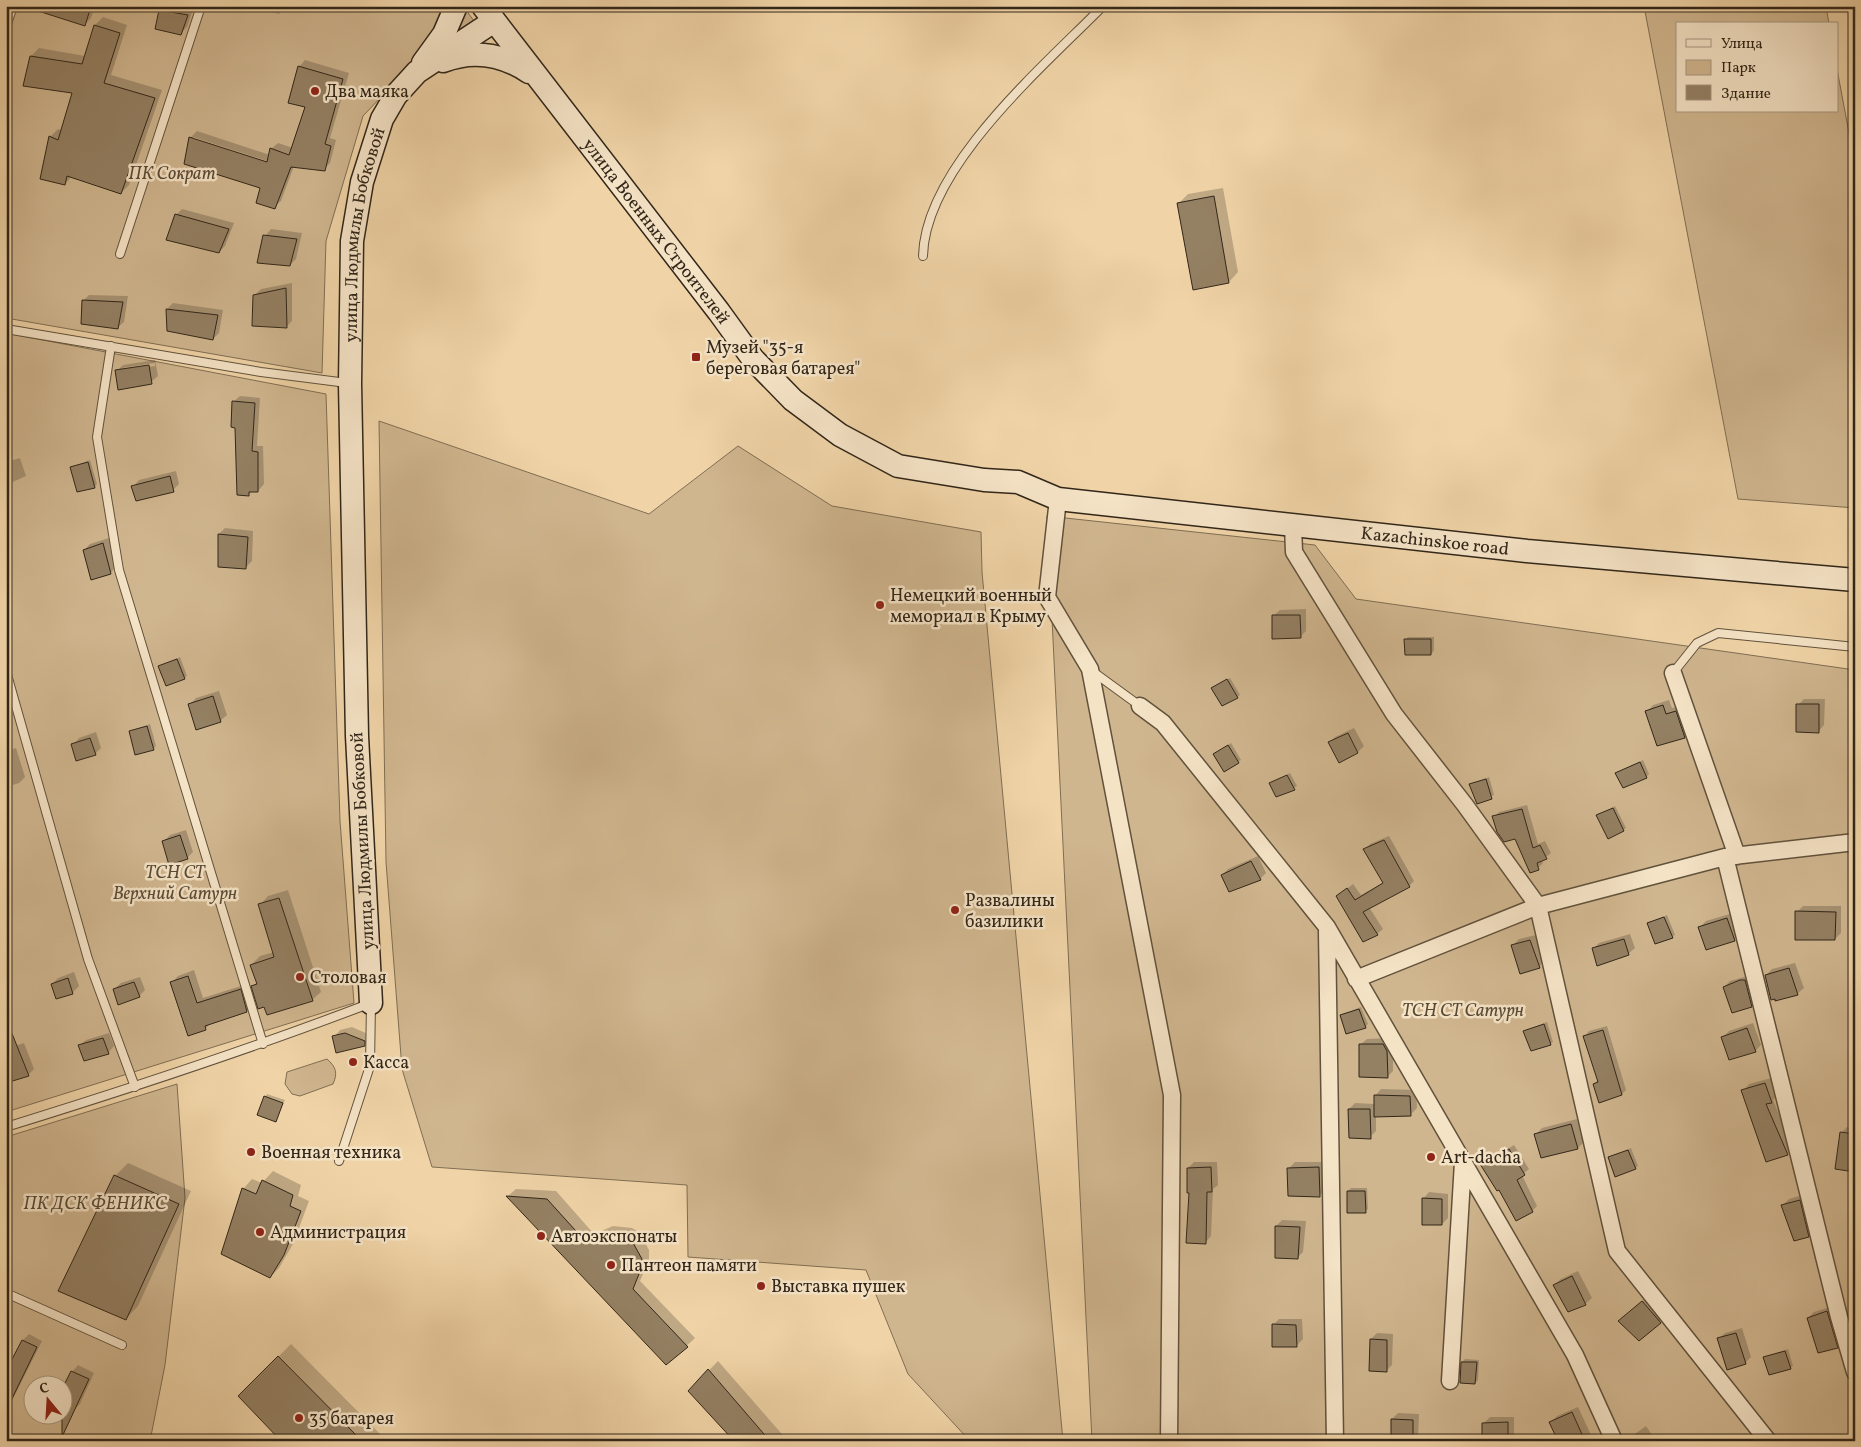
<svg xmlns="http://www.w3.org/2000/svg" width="1861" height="1447" font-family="Vollkorn,serif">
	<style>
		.green { fill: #d0b68f; stroke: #806e54; fill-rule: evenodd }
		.shadow { fill: #0003; fill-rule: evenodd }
		.building { fill: #948063; stroke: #312619 }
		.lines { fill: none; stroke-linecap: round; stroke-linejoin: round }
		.service-casing { stroke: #61523c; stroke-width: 10 }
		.minor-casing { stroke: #61523c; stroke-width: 19 }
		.secondary-casing { stroke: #312619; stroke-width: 25 }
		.service { stroke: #f5e3c6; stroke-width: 8 }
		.minor { stroke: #f5e3c6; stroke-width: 16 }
		.secondary { stroke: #f5e3c6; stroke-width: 22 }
		.poi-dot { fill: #8f2418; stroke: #f5e3c6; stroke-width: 2 }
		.labels { text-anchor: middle; stroke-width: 5; stroke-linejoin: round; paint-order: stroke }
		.poi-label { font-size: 18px; fill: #312619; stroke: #f5e3c6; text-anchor: start }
		.park-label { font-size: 18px; font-style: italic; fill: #594a36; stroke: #f5e3c6 }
		.street-label { font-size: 18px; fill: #312619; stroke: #f5e3c6 }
	</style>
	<rect width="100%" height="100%" fill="#f0d4a7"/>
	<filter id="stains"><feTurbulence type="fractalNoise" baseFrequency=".004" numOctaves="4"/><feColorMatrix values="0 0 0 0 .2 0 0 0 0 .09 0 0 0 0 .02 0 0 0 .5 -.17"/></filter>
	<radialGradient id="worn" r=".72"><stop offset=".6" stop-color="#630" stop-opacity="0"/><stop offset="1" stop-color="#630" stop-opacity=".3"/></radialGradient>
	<path class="green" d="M6 6H463L474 21 425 51 363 116 326 241 322 373 6 318Z
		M1644 6H1826L1829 24H1677V111H1837V69L1855 165V508L1738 499Z
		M6 333 326 394 340 821 354 1003 6 1112Z
		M379 421 649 514 738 446 832 506 981 532 982 572 1063 1441H970L908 1374 866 1270 688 1257 687 1185 432 1167 402 1069 386 862Z
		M1047 516 1315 545 1356 599 1855 670V1441H1092Z
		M327 1059C336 1067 338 1073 333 1084L300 1096 292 1094 285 1084 287 1072Z
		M177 1084 185 1198 165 1365 150 1441H6V1137ZM32 1384H62V1414H32Z"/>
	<path class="shadow" d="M34 6H95L91 18 85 24 33 8Z
		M165 6 193 9 187 27 181 33 161 11Z
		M251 6H285L279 14Z
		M103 17 127 25 111 75 162 90 129 185 121 193 72 176 65 184 50 137 58 129 62 130 74 92 31 56 39 48 85 56 95 25Z
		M305 60 349 73 330 138 336 140 330 163 324 169 294 166 281 201 274 207 261 187 186 163 191 137 197 131 270 155 271 149 278 143 293 148 307 106 299 67ZM193 137 273 163 272 165 193 139Z
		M1223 188 1238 272 1229 282 1179 203 1188 194Z
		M182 209 234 223 225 246 219 252 176 215Z
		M271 229 302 233 296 259 290 265 265 236Z
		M292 283V321L286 327 255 295 261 289Z
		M89 295 128 296 124 322 117 328 83 301Z
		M173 303 223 310 219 333 213 339 167 309Z
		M155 360 158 376 151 382 117 371 123 365ZM155 363V366L122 371V368Z
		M240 396 260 398 257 446H263L264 484 258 491H252L249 494 233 402Z
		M20 458 26 476 6 485V462Z
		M90 460 97 484 94 487 72 467Z
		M176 471 179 484 173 490 133 487 139 480Z
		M225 528 253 531 252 561 246 567 219 534Z
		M109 538 117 566 110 573 84 550 90 544Z
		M1306 609V631L1300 637 1273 616 1280 610Z
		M1408 637H1434V651L1431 654 1405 640Z
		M180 657 187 676 184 678 160 666Z
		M1230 678 1240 695 1237 697 1216 686Z
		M219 691 227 715 220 721 190 704 196 698Z
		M1804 699H1825L1824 725 1818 732 1798 705Z
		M1669 700 1672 708 1682 705 1691 731 1685 737 1647 712 1653 705Z
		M150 724 156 746 153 749 130 732Z
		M1354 728 1364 746 1358 752 1340 761 1329 743 1335 737Z
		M96 732 101 748 95 754 73 745 79 738Z
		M1231 743 1241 760 1238 762 1214 754Z
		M16 748 25 777 19 783 6 787V751Z
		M1643 760 1649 774 1646 777 1617 773Z
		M1290 773 1297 786 1294 788 1271 783Z
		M1489 777 1494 795 1477 802 1471 784Z
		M1527 805 1538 844 1545 841 1551 853 1542 860 1543 863 1538 868 1516 838 1494 817 1499 812Z
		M1615 806 1626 828 1623 830 1598 816Z
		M186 830 193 852 187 858 164 841 170 835Z
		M1389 836 1414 881 1409 886 1369 907 1383 929 1377 934 1337 896 1353 884 1361 895 1384 882 1365 849 1370 844Z
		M1258 856 1266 873 1260 879 1222 875 1228 869Z
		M288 890 321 992 312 1000 253 986 257 982 251 965 260 956 274 952 260 905 268 896Z
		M1803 906H1841V933L1835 939 1797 912Z
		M1733 913 1740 933 1734 940 1700 927 1706 921Z
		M1667 915 1675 935 1656 943 1648 923Z
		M1630 934 1635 948 1628 954 1593 949 1599 943Z
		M1536 935 1545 960 1539 967 1513 945 1519 939Z
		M1795 963 1804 988 1797 994 1766 975 1772 969Z
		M194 970 203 998 247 984 253 1005 247 1011 211 1023 205 1029 172 982 178 976Z
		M74 972 79 986 72 993 52 984 58 978Z
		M1751 975 1757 999 1751 1005 1724 987 1730 981Z
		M140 977 145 990 139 996 114 989 121 983Z
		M1361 1007 1368 1024 1365 1027 1341 1015Z
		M1547 1022 1553 1042 1550 1044 1525 1031Z
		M1753 1023 1761 1045 1755 1051 1723 1037 1729 1031Z
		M1607 1026 1626 1090 1622 1094 1594 1084 1599 1079 1585 1036 1589 1031Z
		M352 1027 370 1035V1039L364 1045 334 1037 340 1030Z
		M109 1033 114 1046 108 1053 79 1046 86 1040Z
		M1389 1038 1393 1045V1071L1387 1077 1360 1045 1367 1039Z
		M24 1043 34 1069 28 1075 6 1049Z
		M1771 1078 1777 1096 1773 1100 1793 1148 1787 1154 1743 1091 1749 1084Z
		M1381 1089 1416 1090 1417 1108 1411 1114 1376 1115V1131L1370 1137 1349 1109 1355 1103 1375 1104V1096Z
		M267 1094 285 1100 276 1120 265 1097Z
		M1577 1119 1584 1142 1578 1148 1536 1134 1542 1128Z
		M1847 1127 1855 1128V1171L1841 1133Z
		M1514 1145 1529 1169 1522 1175 1537 1206 1532 1211 1500 1188 1482 1165Z
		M1631 1148 1638 1166 1635 1168 1609 1157Z
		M1194 1162H1217L1218 1185 1213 1189 1211 1236 1205 1243 1190 1191 1188 1168Z
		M1295 1162H1324L1325 1190 1319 1196 1289 1168Z
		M128 1163 191 1191 138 1306 126 1319 115 1176Z
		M273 1171 301 1185 298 1196 309 1201 293 1244 279 1268 270 1277 243 1189 252 1179 262 1183Z
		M1351 1188H1367L1368 1209 1365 1211 1348 1191Z
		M516 1189 556 1191 594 1234 613 1226 632 1228 640 1233 649 1250V1260L640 1281 695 1338 667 1364 508 1196Z
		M1429 1192 1448 1194V1218L1442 1224 1423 1199Z
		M1806 1194 1814 1229 1808 1236 1783 1205 1789 1199Z
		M1282 1220 1306 1221 1303 1252 1297 1258 1276 1226Z
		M1578 1271 1592 1298 1585 1304 1568 1311 1554 1285 1561 1279Z
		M1648 1296 1666 1316 1639 1340 1626 1315Z
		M1833 1306 1843 1340 1837 1347 1808 1318 1814 1312Z
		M1279 1319H1302L1303 1339 1297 1345 1274 1346 1273 1325Z
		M1742 1328 1751 1357 1745 1363 1718 1339 1725 1333Z
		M1377 1333 1393 1334 1392 1365 1386 1371 1371 1339Z
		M29 1334 42 1341 6 1413V1372L23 1340Z
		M291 1344 387 1441H283L239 1396Z
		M1788 1349 1793 1366 1790 1368 1765 1357Z
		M1465 1359 1479 1360 1478 1380 1475 1383 1462 1362Z
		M718 1361 788 1441H735L689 1391Z
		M78 1365 94 1373 80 1404 74 1410 72 1372Z
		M1578 1407 1591 1435 1586 1441H1559L1551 1422 1557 1416Z
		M1398 1413 1419 1414 1418 1441H1392V1419Z
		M1490 1417H1514V1439L1483 1441 1484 1423Z
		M1646 1426 1656 1441H1627L1632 1436Z"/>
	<path class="building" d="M36 6H91L85 26 35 10Z
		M159 10 188 15 181 35 155 29Z
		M94 25 120 33 104 83 155 98 121 194 67 176 65 185 40 179 49 136 58 140 72 93 23 86 30 56 82 64Z
		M298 66 343 79 325 144 331 146 325 171 291 167 275 209 256 203 260 188 184 164 189 137 267 162 270 148 289 155 305 107 288 103Z
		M1214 196 1229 283 1193 290 1177 203Z
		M175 214 229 229 219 253 166 240Z
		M263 235 297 239 290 266 257 263Z
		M286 288 287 328 252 326 253 295Z
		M82 300 123 302 118 329 81 324Z
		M166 309 218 315 213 340 167 331Z
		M149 365 152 384 118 390 115 370Z
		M232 401 255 403 252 451 258 452V492H249V496L237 495 235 428 231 427Z
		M88 462 95 488 77 492 70 467Z
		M170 476 174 492 136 501 131 486Z
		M218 534 248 537 246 569 218 567Z
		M103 543 111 574 91 580 83 550Z
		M1272 615H1300L1301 638 1272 639Z
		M1404 639H1431V655H1405Z
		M177 659 185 679 166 686 158 666Z
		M1227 679 1238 698 1222 706 1211 688Z
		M213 696 221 722 196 730 188 704Z
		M1796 704H1819V733L1796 732Z
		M1663 705 1666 714 1676 711 1685 738 1657 746 1645 711Z
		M147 726 154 750 135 755 129 731Z
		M1348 733 1358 753 1339 763 1328 742Z
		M90 738 96 755 76 761 71 744Z
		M1228 745 1239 763 1224 772 1213 754Z
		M1640 762 1647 778 1623 788 1615 773Z
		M1287 775 1295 790 1276 797 1269 783Z
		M1486 779 1492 799 1477 804 1469 784Z
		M1613 808 1624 831 1608 839 1596 815Z
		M1522 809 1533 848 1540 845 1547 859 1537 863 1539 870 1530 873 1515 839 1504 842 1497 832 1492 816Z
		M180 835 188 859 169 865 162 841Z
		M1384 840 1410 887 1363 912 1378 935 1363 942 1336 896 1347 888 1355 900 1383 883 1363 849Z
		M1251 861 1261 880 1229 892 1221 875Z
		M279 898 313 1001 267 1015 264 1007 258 1009 251 986 257 984 250 965 274 957 258 904Z
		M1795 911 1836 912 1835 940H1795Z
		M1664 917 1673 938 1655 944 1647 923Z
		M1727 918 1735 941 1706 950 1698 927Z
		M1624 939 1629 955 1597 966 1592 948Z
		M1530 940 1540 968 1520 974 1511 945Z
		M1789 968 1798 995 1775 1001V999L1771 1000 1765 975Z
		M188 976 197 1003 241 989 247 1012 205 1026 206 1030 188 1036 170 982Z
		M68 978 73 994 56 999 51 984Z
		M1740 980H1745L1752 1007 1732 1013 1723 987Z
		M134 982 140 997 118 1005 113 989Z
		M1359 1009 1366 1028 1346 1034 1340 1015Z
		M7 1021 29 1076 6 1083V1022Z
		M1544 1024 1551 1045 1531 1051 1523 1031Z
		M1747 1028 1756 1052 1729 1060 1721 1037Z
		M1603 1030 1622 1095 1599 1103 1593 1084 1598 1082 1583 1036Z
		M345 1033 365 1041V1046L336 1053 332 1036Z
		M103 1038 109 1054 84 1061 78 1045Z
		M1359 1044H1383L1387 1051 1388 1078 1359 1077Z
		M1765 1083 1772 1103 1766 1104 1788 1155 1766 1162 1741 1090Z
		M1374 1095 1410 1096 1411 1116 1374 1117Z
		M264 1096 283 1103 276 1122 257 1115Z
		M1348 1109H1370L1371 1139 1349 1138Z
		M1571 1124 1578 1149 1541 1158 1534 1134Z
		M1840 1132 1855 1134V1172L1835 1169Z
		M1509 1149 1525 1175 1517 1180 1533 1212 1516 1221 1499 1190 1497 1191 1480 1164Z
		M1628 1150 1636 1169 1615 1177 1608 1157Z
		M1211 1167 1212 1192H1207L1206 1244 1186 1243 1189 1193H1187V1168Z
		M1319 1167 1320 1197 1288 1196 1287 1168Z
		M114 1175 179 1204 126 1320 58 1291Z
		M262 1180 293 1195 290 1206 301 1211 284 1255 270 1278 221 1254 242 1188 256 1194Z
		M1347 1191H1365L1366 1213H1347Z
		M506 1196 547 1199 585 1241 604 1234 613 1233 632 1241 642 1259 641 1269 633 1289 688 1347 666 1365Z
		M1422 1198 1442 1199V1225H1422Z
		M1800 1200 1809 1237 1794 1241 1781 1205Z
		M1275 1226 1300 1227 1298 1259 1275 1258Z
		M1572 1276 1586 1305 1568 1312 1553 1285Z
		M1642 1301 1661 1323 1639 1341 1618 1321Z
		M1827 1311 1838 1348 1818 1353 1807 1318Z
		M1272 1324 1296 1325 1297 1347H1272Z
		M1736 1333 1746 1364 1727 1370 1717 1338Z
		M1370 1339 1387 1340V1372L1369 1371Z
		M22 1340 37 1347 6 1411V1371Z
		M1785 1351 1791 1369 1769 1375 1763 1357Z
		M278 1356 362 1441H281L238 1396Z
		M1461 1362H1477L1475 1384 1460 1383Z
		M708 1369 770 1441H734L688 1391Z
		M71 1371 89 1379 62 1437V1389Z
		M1572 1412 1585 1441H1558L1549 1422Z
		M1391 1419 1413 1420V1441H1391Z
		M1508 1422V1441H1482V1423Z"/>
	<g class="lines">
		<defs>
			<path id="service" d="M6 27 13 6
				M120 254 201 6
				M923 256C925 167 1044 66 1103 6
				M6 329 261 372 347 383
				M111 346 97 437 119 570 263 1044
				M6 671 88 959 135 1087
				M1092 671 1140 706
				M1673 673 1697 643 1718 633 1855 647
				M6 1127C129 1089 251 1049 371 1003L370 1066 339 1161
				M6 1293 122 1345"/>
			<path id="minor" d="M1058 499 1047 597 1090 669 1172 1095 1169 1441
				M1293 525 1294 552 1394 714 1465 805 1538 906 1617 1251 1768 1441
				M1673 673 1737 856
				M1140 706 1163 723 1327 927 1575 1355 1614 1441
				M1725 857 1839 1317 1855 1372
				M1327 931 1335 1441
				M1356 979 1538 906 1725 857 1855 842
				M1450 1381 1463 1162"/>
			<g id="secondary">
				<path id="s1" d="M483 6 719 312 753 359 793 400 840 435 898 466 984 480 1018 482 1058 499 1527 551 1855 580"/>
				<path d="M443 61C474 49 502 54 529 72"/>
				<path d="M423 63 444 34 456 6"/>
				<path id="s2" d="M371 1003 357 736 350 384 352 241 362 182 382 119 396 95 417 72 494 21"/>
			</g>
		</defs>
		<use href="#service" class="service-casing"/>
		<use href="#minor" class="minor-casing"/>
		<use href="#secondary" class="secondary-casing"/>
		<use href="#service" class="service"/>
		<use href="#minor" class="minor"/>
		<use href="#secondary" class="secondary"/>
	</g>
	<g class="poi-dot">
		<circle cx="315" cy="91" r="5"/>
		<rect x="691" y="352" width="10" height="10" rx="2.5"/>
		<circle cx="880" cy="605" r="5"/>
		<circle cx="955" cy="910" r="5"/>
		<circle cx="300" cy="977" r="5"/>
		<circle cx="353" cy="1062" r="5"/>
		<circle cx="251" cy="1152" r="5"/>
		<circle cx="1431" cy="1157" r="5"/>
		<circle cx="260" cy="1232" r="5"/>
		<circle cx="541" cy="1236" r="5"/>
		<circle cx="611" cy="1265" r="5"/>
		<circle cx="761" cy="1286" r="5"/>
		<circle cx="299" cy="1418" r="5"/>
	</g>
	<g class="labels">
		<g class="poi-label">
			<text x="325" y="97">Два маяка</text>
			<text x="706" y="353">Музей "35-я<tspan x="706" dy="21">береговая батарея"</tspan></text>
			<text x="890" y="601">Немецкий военный<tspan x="890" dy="21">мемориал в Крыму</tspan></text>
			<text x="965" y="906">Развалины<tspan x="965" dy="21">базилики</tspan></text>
			<text x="310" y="983">Столовая</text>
			<text x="363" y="1068">Касса</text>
			<text x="261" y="1158">Военная техника</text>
			<text x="1441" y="1163">Art-dacha</text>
			<text x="270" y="1238">Администрация</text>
			<text x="551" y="1242">Автоэкспонаты</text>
			<text x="621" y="1271">Пантеон памяти</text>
			<text x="771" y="1292">Выставка пушек</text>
			<text x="309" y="1424">35 батарея</text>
		</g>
		<g class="park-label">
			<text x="172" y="179">ПК Сократ</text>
			<text x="175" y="878">ТСН СТ<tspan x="175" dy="21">Верхний Сатурн</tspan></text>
			<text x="1463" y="1016">ТСН СТ Сатурн</text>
			<text x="95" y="1209">ПК ДСК ФЕНИКС</text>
		</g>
		<g class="street-label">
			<text dy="6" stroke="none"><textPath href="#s1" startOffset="284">улица Военных Строителей</textPath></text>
			<text dy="6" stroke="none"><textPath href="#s2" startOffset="770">улица Людмилы Бобковой</textPath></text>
			<text dy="6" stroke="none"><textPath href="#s1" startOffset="1170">Kazachinskoe road</textPath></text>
			<text transform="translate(362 841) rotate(-93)" y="6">улица Людмилы Бобковой</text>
		</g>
	</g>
	<rect width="1861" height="1447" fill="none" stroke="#f0d4a7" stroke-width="25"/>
	<rect x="8" y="8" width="1846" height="1432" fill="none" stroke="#312619" stroke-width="2.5"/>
	<rect x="12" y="12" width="1836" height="1422" fill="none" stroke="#312619"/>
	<rect x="1676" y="22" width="162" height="90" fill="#f5e3c6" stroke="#a79781"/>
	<rect x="1686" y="39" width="25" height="8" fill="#f5e3c6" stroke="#a79781"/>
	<text x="1721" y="48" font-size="15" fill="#312619">Улица</text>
	<rect x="1686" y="60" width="25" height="15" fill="#d0b68f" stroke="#a79781"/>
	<text x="1721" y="72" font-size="15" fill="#312619">Парк</text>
	<rect x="1686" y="85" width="25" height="15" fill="#948063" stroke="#a79781"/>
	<text x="1721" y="98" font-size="15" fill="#312619">Здание</text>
	<g transform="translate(48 1400) rotate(342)"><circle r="24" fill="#f5e3c6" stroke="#a79781"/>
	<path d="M0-4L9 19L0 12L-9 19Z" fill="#8f2418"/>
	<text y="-8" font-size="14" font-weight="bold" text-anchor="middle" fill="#312619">С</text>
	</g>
	<rect width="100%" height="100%" filter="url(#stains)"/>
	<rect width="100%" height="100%" fill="url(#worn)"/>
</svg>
